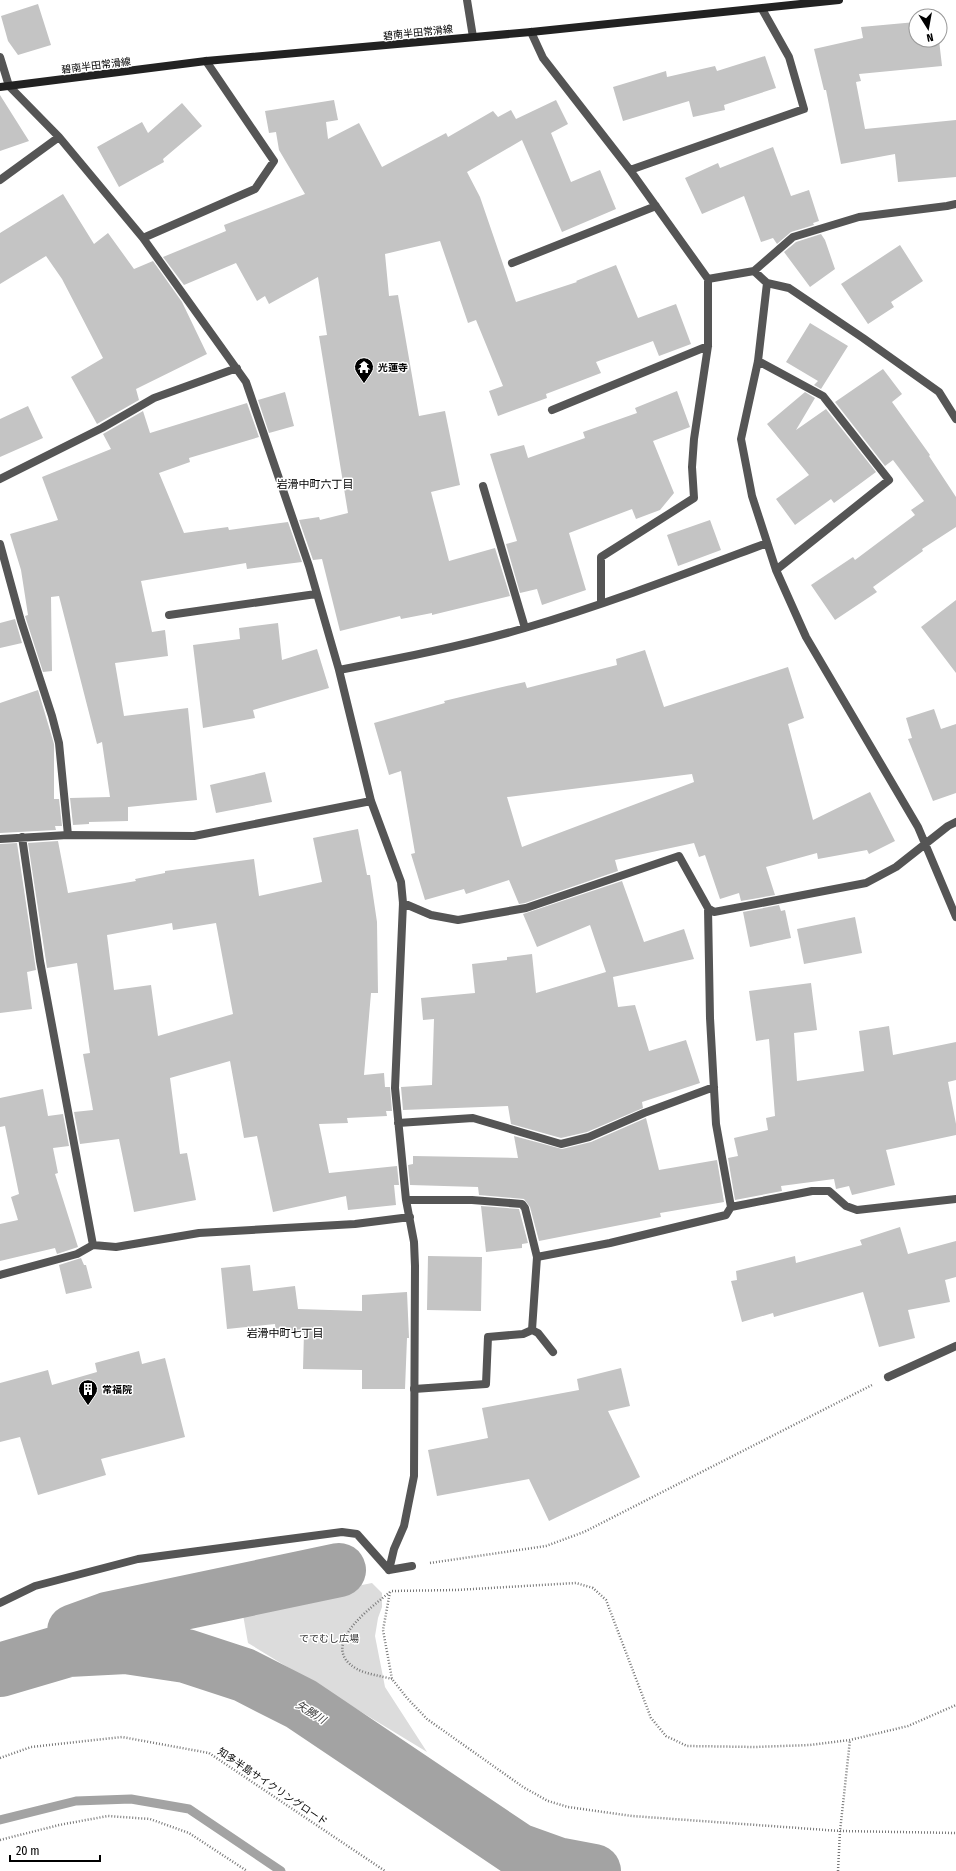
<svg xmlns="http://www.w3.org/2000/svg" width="956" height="1871" font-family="'Fira Sans Condensed','Noto Sans JP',sans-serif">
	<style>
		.green { fill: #dcdcdc }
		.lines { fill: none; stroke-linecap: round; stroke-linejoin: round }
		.stream { stroke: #a3a3a3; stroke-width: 9 }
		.river { stroke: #a3a3a3; stroke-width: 54 }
		.building { fill: #c4c4c4; fill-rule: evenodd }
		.path { stroke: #777; stroke-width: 2.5; stroke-dasharray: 1 2; stroke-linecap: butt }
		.service { stroke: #555; stroke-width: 8 }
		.minor { stroke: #555; stroke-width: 8 }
		.secondary { stroke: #222; stroke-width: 8 }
		.labels { text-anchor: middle; stroke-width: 3; stroke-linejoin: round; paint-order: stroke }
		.street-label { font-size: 10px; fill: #000; stroke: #fff }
		.poi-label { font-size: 10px; font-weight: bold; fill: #000; stroke: #fff; text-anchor: start }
		.park-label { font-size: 10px; fill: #333; stroke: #fff }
		.neighbourhood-label { font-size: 11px; fill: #000; stroke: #fff }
		.water-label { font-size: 11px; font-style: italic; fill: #444; stroke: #fff }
	</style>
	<rect width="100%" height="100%" fill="#fff"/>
	<path class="green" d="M372 1583 382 1593V1607L378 1618 375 1636 385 1687 427 1752 248 1643 242 1609Z"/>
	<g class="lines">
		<path class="stream" d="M0 1820 76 1801 131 1799 189 1809 281 1871"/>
		<path class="river" d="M74 1631 107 1619 339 1570
			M0 1670 68 1650 126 1647 186 1656 244 1675 301 1704 518 1850 557 1864 594 1871"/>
	</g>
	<path class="building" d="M38 4 51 45 18 55 8 41 1 16Z
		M916 22V40H939L942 66 859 74 861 81 856 82 865 129 956 120V177L898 182 895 154 841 164 826 90H824L814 49 863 38 861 27Z
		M765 56 776 88 724 105 725 110 693 117 689 101 623 121 613 87 666 71 667 77 715 66 717 71Z
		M0 95 29 141 0 151Z
		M334 100 338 120 326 122 328 139 359 123 382 167 446 133 448 137 493 111 498 117 511 110 516 119 556 100 568 124 551 133 571 182 600 170 616 209 562 232 522 140 467 172 480 197 516 302 577 282 576 281 616 265 638 318 676 304 691 344 659 356 653 341 596 362 601 373 546 394 547 398 498 416 489 391 503 386 476 320 468 323 440 241 385 254 389 296 398 295 419 416 445 411 460 485 431 492 449 561 495 548 510 596 432 615V613L401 619 400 616 340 631 322 559 313 560 299 520 319 517 320 520 348 513 319 336 327 335 318 277 269 304 265 296 257 301 236 263 184 285 163 257 226 231 224 225 305 194 279 150 276 132 269 133 265 111Z
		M182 103 202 126 163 159 164 162 119 187 97 147 142 122 148 133Z
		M773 147 791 196 809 190 819 221 813 223 814 225 791 232 777 244 773 238 761 242 744 196 702 214 685 178 718 163 720 168Z
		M63 194 94 244 108 233 134 269 153 261 182 302 207 354 136 389 139 400 97 424 71 377 103 358 62 279 46 256 0 284V233Z
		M821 234 825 240 835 269 810 287 784 252 796 242Z
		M900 245 923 281 891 302 894 307 868 324 841 284Z
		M810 323 848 346 821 389 814 385 818 381 786 362Z
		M883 369 902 394 892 402 930 455 929 456 956 497V527L922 549 923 551 873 587 877 592 835 620 811 585 853 557 855 560 915 515 911 510 924 501 893 460 885 466 835 402Z
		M677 391 690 427 653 441 674 493 660 510 636 519 632 509 569 533 586 590 542 605 537 589 520 593 506 544 517 541 490 454 524 445 528 458 585 438 583 432 637 413 635 408Z
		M285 392 294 426 269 433 258 400Z
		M805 392 815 398 796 430 826 409 876 472 834 503 831 499 795 525 776 499 809 475 767 424Z
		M247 403 259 437 189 458 190 462 159 473 184 533 228 527 229 530 288 522 302 562 247 569 246 563 141 581 152 632 165 630 168 656 115 663 124 716 188 708 197 800 128 807V821L89 822V824L73 825 70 798 110 797 102 742 97 744 59 596 51 597 52 671 43 672 25 616 28 615 21 570 10 534 58 520 42 477 111 449 103 434 143 411 150 433Z
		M28 406 43 438 0 457V419Z
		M710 520 721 550 678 566 667 535Z
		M956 600V673L921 627Z
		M15 619 22 643 0 648V623Z
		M278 623 282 660 317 649 329 688 253 710 255 718 203 728 193 645 240 639 239 628Z
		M645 650 664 707 788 667 804 718 788 724 813 820 870 792 895 841 869 854 867 850 818 859 817 853 766 867 775 895 741 901 739 893 720 899 705 855 699 857 694 843 615 860 618 871 525 903 519 904 509 880 466 894 464 889 425 900 411 854 415 853 401 771 389 775 374 723 445 703 444 701 498 688 525 682 527 688 617 665 616 659ZM692 774 694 782 522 847 507 797Z
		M38 690 54 744V799H59L62 826H55L56 830 0 833V703Z
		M934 709 941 729 956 724V793L933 801 908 739 912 738 906 718Z
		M265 772 272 802 216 813 210 785Z
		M358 829 367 875H370L377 922 378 993H371L364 1075 384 1073 385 1087H390L392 1111H386L387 1116 347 1118 348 1123 319 1124 329 1173 397 1166 399 1185H394L396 1205 348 1210 346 1196 273 1212 257 1136 244 1138 230 1061 170 1078 180 1154 187 1153 196 1200 134 1212 119 1139 80 1144 74 1112 93 1110 83 1054 90 1053 77 963 47 968 28 843 58 841 68 893 136 881 135 879 165 873V871L254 859 259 896 322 882 313 838ZM172 923 173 930 216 923 233 1014 158 1036 151 985 114 990 107 935Z
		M17 843 36 970 27 972 32 1009 0 1013V844Z
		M622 881 644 942 684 929 694 959 613 977 618 1007 635 1005 649 1051 686 1040 700 1083 642 1102 643 1108 587 1132 561 1138 511 1124 508 1106 403 1110 401 1087 432 1085 434 1019 423 1020 421 998 475 993 472 964 507 960V957L532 954 536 993 606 972 590 925 537 947 523 914Z
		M779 905 781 911 785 910 791 938 750 947 743 912Z
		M855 917 862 953 804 964 797 929Z
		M811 983 817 1030 794 1033 797 1081 864 1071 859 1031 889 1026 893 1055 956 1042V1080L948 1082 956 1124V1135L886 1150 895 1185 852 1195 849 1186 836 1189 834 1179 781 1186 782 1191 735 1200 728 1158 738 1156 734 1138 768 1130 766 1118 775 1116 769 1039 756 1041 749 991Z
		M43 1089 48 1116 63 1114 69 1146 53 1148 58 1173 55 1174 78 1247 57 1254 55 1248 0 1261V1224L18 1220 11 1197 19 1194 5 1126 0 1127V1098Z
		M646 1118 659 1170 717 1160 724 1202 660 1213 661 1217 539 1241 530 1207 524 1199 479 1195 478 1187 410 1185 408 1165 413 1164V1156L518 1158 514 1136 562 1149 591 1142Z
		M481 1206 519 1209 528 1243 522 1244V1248L486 1252Z
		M900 1227 908 1254 956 1241V1277L945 1280 950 1302 908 1310 915 1338 879 1347 863 1292 774 1317 773 1313 742 1322 731 1281 737 1280 736 1271 795 1256 796 1263 862 1245 860 1240Z
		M428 1256 482 1257 481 1311 427 1310Z
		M81 1258 84 1265H86L92 1288 66 1294 59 1265Z
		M250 1265 253 1291 295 1286 298 1309 362 1311V1295L407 1292 409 1338H407L405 1389H362V1370L303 1369 304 1332 276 1335 275 1324 227 1329 221 1268Z
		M139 1351 142 1364 165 1358 185 1437 101 1459 106 1475 38 1495 20 1437 0 1442V1383L48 1370 52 1385 97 1372 95 1363Z
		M621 1368 630 1406 608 1411 640 1477 549 1521 529 1479 437 1496 428 1450 488 1438 482 1408 579 1390 577 1379Z"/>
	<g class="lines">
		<path class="path" d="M430 1563 546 1546 584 1532 872 1385
			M392 1591 456 1590 576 1583 593 1588 606 1600 651 1718 666 1736 687 1746 755 1747 810 1745 850 1740 908 1726 956 1705
			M390 1592 383 1630 392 1679 407 1698 427 1719 523 1787 548 1801 568 1807 632 1816 840 1831 956 1833
			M390 1592C372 1607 316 1646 357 1669 366 1674 381 1676 392 1679
			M0 1758 31 1747 122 1737 209 1753 385 1871
			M0 1840 59 1825 108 1816 150 1819 189 1833 247 1871
			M838 1871 840 1831 850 1740"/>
		<path class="service" d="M0 544 21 621 52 716 59 743 68 835
			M537 1257 532 1330 538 1333 553 1352
			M414 1389 486 1384 488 1337 523 1334 532 1330"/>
		<path class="minor" d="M467 0 473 37
			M531 32 543 58 630 170 708 279 754 271 767 283 758 361 741 439 752 496 776 570 806 637 918 827 956 917
			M0 57 9 86 59 137 143 238 246 382 309 566 339 670 371 801 401 882 403 903 395 1088 406 1200 414 1242 415 1266 414 1476 404 1526 394 1549 389 1570
			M630 170 804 109 789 57 762 9
			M0 180 59 137
			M143 238 255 189 274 161 206 61
			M512 263 656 206
			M754 271 793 237 859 217 947 206 956 204
			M767 283 789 288 863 338 939 392 956 419
			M758 361 823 396 889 480 776 570
			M552 410 708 346
			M0 479 102 428 154 398 237 368
			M483 486 525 628
			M601 603V557L694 498 692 467 694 439 708 346V279
			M169 615 316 594
			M339 670C401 658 463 646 525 628 607 604 687 573 767 543
			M22 837 40 961 93 1245
			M0 839 68 835 194 836 371 801
			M403 903 431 915 458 920 526 908 679 856 708 908 714 912 866 883 896 867 948 826 956 822
			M708 908 710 1018 716 1124 731 1207
			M398 1123 473 1118 561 1144 589 1137 644 1113 714 1087
			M406 1200H472L522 1204 525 1208 537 1257 610 1243 726 1215 731 1207 812 1191H829L846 1206 857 1210 956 1199
			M0 1275 77 1254 93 1245 116 1247 199 1233 355 1224 410 1217
			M888 1377 956 1346
			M389 1570 412 1566
			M0 1603 35 1586 138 1559 342 1532 357 1534 389 1570"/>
		<path class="secondary" d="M0 87 206 61 531 32 839 0"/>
	</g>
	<defs>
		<symbol id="temple-pin" viewBox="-11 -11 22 30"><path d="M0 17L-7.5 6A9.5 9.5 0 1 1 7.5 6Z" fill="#000" stroke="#fff"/><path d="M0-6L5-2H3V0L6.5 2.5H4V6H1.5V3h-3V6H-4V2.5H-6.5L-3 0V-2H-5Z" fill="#fff"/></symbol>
		<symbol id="building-pin" viewBox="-11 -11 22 30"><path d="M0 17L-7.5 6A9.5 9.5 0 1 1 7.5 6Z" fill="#000" stroke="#fff"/><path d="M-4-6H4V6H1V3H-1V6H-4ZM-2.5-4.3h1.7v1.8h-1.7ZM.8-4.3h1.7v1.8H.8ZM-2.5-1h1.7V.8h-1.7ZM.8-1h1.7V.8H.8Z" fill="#fff"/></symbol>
	</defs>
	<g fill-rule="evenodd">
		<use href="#temple-pin" x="353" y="356" width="22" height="30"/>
		<use href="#building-pin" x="77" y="1378" width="22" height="30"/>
	</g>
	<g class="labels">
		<g class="street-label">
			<text transform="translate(418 32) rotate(-6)" y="4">碧南半田常滑線</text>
			<text transform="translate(96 65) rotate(-7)" y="4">碧南半田常滑線</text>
			<text transform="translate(273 1786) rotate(34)" y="4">知多半島サイクリングロード</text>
		</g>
		<g class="poi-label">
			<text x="378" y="371">光蓮寺</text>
			<text x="102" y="1393">常福院</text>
		</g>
		<g class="park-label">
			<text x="329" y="1642">ででむし広場</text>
		</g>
		<g class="neighbourhood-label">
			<text x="315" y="488">岩滑中町六丁目</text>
			<text x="285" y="1337">岩滑中町七丁目</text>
		</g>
		<g class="water-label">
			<text transform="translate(311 1712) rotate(32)" y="4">矢勝川</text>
		</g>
	</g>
	<g transform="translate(928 28) rotate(169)"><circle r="19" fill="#ffffff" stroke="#999999"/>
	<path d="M0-3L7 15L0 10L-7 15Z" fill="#000000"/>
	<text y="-6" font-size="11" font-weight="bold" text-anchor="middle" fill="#000000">N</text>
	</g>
	<path d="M10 1855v6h90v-6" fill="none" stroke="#000000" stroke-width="2"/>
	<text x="16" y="1855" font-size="12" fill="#000000" stroke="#ffffff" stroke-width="3" paint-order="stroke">20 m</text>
</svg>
